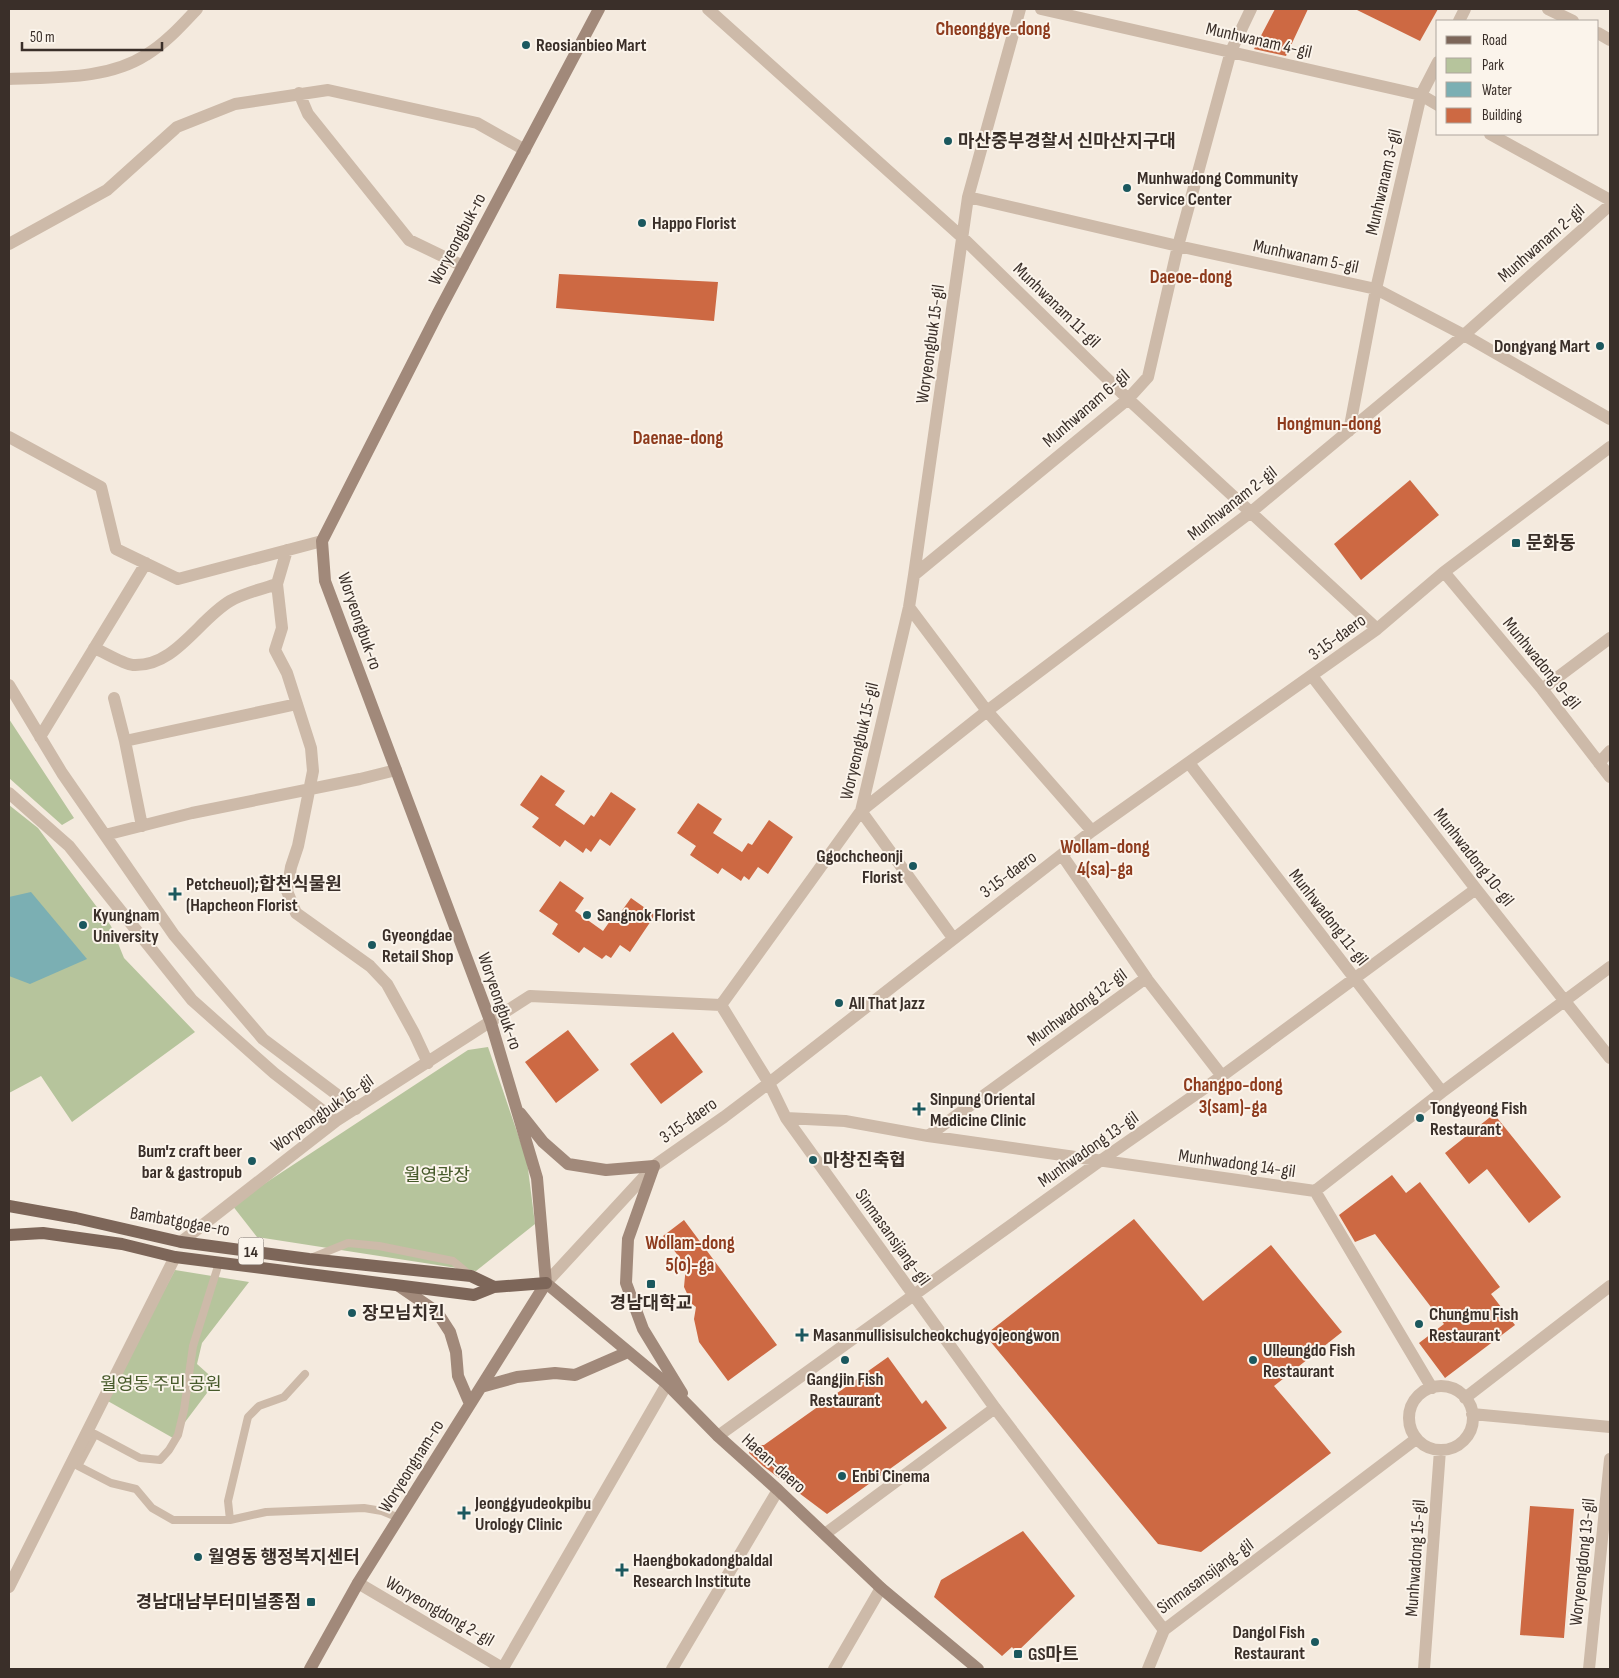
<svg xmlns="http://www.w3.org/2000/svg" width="1619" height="1678" font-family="'Sofia Sans Condensed','Noto Sans KR',sans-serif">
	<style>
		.green { fill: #b6c49c }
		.water { fill: #7bafb3 }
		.building { fill: #cd6943 }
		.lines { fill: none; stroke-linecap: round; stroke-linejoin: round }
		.lane { stroke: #cdbaa9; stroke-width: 8 }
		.street { stroke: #cdbaa9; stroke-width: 12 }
		.secondary { stroke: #a1897a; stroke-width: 12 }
		.primary { stroke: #7d6659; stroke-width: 12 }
		.poi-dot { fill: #1b585e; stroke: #fbf4eb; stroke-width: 2 }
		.labels { text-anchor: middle; stroke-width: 4; stroke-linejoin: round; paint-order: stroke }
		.shield { fill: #fbf4eb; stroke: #746a63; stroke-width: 1 }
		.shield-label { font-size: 16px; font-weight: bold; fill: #3a2f29 }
		.street-label { font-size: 18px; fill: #3a2f29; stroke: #fbf4eb }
		.poi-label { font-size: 18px; font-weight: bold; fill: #3a2f29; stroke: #fbf4eb; text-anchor: start }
		.park-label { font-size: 18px; fill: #475a2b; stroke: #fbf4eb }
		.neighbourhood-label { font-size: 19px; font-weight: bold; fill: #8e3b1d; stroke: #fbf4eb }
	</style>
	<rect width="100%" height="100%" fill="#f4eade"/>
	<path class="green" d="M9 719 74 818 62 825 9 778Z
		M9 805 38 828 111 926 124 958 195 1032 72 1122 41 1076 9 1093Z
		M488 1047 527 1161 535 1224 476 1271 257 1237 232 1205 468 1050Z
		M175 1270 249 1282 202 1343 197 1364 216 1381 173 1438 106 1400Z"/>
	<path class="water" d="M31 892 87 959 30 984 9 976V897Z"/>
	<path class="building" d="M1275 9H1308L1286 56 1254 49Z
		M1355 9H1438L1420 41Z
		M559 274 718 282 714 321 556 308Z
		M1410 480 1439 515 1361 580 1334 544Z
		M541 775 565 791 555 805 584 825 591 815 594 817 611 792 636 809 610 846 600 839 591 852 586 848 583 853 565 840 560 847 532 827 539 818 520 805Z
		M698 803 722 819 713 833 742 852 748 843 752 845 769 820 793 837 768 874 758 867 749 880 744 876 741 881 722 868 718 874 690 855 696 846 677 833Z
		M560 881 584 898 575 911 603 931 610 921 613 923 631 898 655 915 630 952 620 945 611 958 606 955 602 959 584 947 579 953 552 934 558 924 539 911Z
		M568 1030 599 1070 556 1103 525 1062Z
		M673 1032 703 1072 661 1104 630 1064Z
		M1494 1114 1561 1197 1529 1223 1487 1169 1469 1184 1445 1153Z
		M1392 1175 1406 1193 1420 1182 1500 1287 1491 1294 1515 1325 1445 1378 1419 1343 1444 1324 1375 1234 1355 1242 1339 1215Z
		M1134 1219 1203 1301 1271 1245 1342 1332 1274 1386 1331 1453 1201 1552 1158 1544 985 1335Z
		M684 1220 777 1345 728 1381 699 1342 694 1319 696 1307 692 1304 684 1287 686 1266 663 1236Z
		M888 1357 922 1404 926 1400 947 1428 827 1514 763 1466 749 1453 752 1447 758 1445H764Z
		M1530 1506 1574 1509 1564 1638 1520 1635Z
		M1023 1531 1075 1596 1016 1653 1012 1647 1002 1656 934 1597 941 1580Z"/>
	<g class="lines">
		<path class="lane" d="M311 1258 348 1243 379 1246 453 1261 470 1275
			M219 1263 193 1346 184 1410 178 1435 169 1450 160 1460 140 1458 95 1434 78 1466 111 1483 136 1489 152 1508 173 1520H230L266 1512 364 1508 382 1511 399 1518
			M230 1520 228 1501 248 1417 259 1406 284 1397 305 1374"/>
		<path class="street" d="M708 9 963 238 1128 399 1377 629
			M1041 9 1421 95 1438 105
			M1548 9 1573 21
			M1459 21 1465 9
			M1598 33 1610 40
			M9 79C54 77 107 80 146 55 166 43 182 25 197 9
			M299 93 308 114 409 240 463 266
			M1490 134 1610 200
			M968 197 1178 246 1376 289 1464 335 1610 419
			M9 244 107 190 177 127 235 104 328 90 477 123 525 150
			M1349 431 1376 289 1421 95 1438 62
			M9 437 101 487 116 549 178 579 322 541
			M287 550 277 584 282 628 275 650 287 673 311 748 313 771 298 846 291 867 287 891 296 913 370 966 387 984 414 1033 428 1063
			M1444 572 1542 689 1610 777
			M914 575 1128 399 1148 377 1178 246 1231 51 1251 9
			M909 607 987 711 1092 831
			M94 648C104 652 123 664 133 665 175 667 198 620 230 601 244 593 262 589 277 584
			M1312 676 1476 889 1610 1058
			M9 685 62 773 174 935 263 1039 356 1109
			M1542 689 1610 638
			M114 698 125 741
			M40 737 146 563
			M1189 763 1442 1092
			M1599 763 1610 751
			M9 793 69 846 192 1000 274 1073 336 1121
			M142 826 125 741 297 704
			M105 835 192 813 360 779 396 770
			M1062 855 1147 979
			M953 938 861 811 987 711 1251 512 1464 335 1610 205
			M721 1005 861 811 909 607 914 575 968 197 1020 9
			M721 1005 769 1083 786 1118 995 1408 1164 1630
			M786 1118 845 1121 928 1136 1315 1191 1442 1092 1610 967
			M928 1136 1146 978 1222 1076
			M1315 1191 1432 1388
			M181 1242 336 1121 530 996 721 1005
			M546 1283 654 1166 724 1117 769 1083 1092 831 1377 629 1444 572 1610 447
			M1409 1418a32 32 0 1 1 64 0a32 32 0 1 1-64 0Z
			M1465 1398 1610 1286
			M1472 1414 1610 1427
			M718 1436 1100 1161 1222 1076 1476 889
			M825 1534 995 1408
			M358 1583 504 1669
			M9 1587 175 1257
			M503 1668 667 1384
			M672 1669 778 1490
			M834 1669 881 1588
			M1148 1669 1164 1630 1416 1439
			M1424 1669 1440 1450
			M1589 1669 1610 1459"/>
		<path class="secondary" d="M520 1113 543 1142 568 1164 606 1170 654 1166 628 1239 626 1283 643 1329 682 1393
			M546 1283 537 1178 491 1023 325 581 322 541 438 313 599 9
			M546 1283 667 1384 718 1436 778 1490 881 1588 978 1669
			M399 1286 437 1312 450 1332 456 1352 458 1376 470 1404
			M481 1387 517 1377 555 1373 575 1375 628 1352
			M310 1669 358 1583 546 1283"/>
		<path class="primary" d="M9 1206 76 1218 181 1242 309 1259 471 1276 494 1287
			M9 1235 43 1233 122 1244 175 1257 474 1295 494 1287 546 1283"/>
	</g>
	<g class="poi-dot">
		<circle cx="526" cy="45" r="5"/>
		<circle cx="948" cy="141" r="5"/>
		<circle cx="1127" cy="188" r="5"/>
		<circle cx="642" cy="223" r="5"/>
		<circle cx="1600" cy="346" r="5"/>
		<rect x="1511" y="538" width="10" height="10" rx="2.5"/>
		<circle cx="913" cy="866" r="5"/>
		<path d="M172.5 886.5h5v5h5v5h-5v5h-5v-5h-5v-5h5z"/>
		<circle cx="587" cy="915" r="5"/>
		<circle cx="83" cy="925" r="5"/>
		<circle cx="372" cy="945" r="5"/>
		<circle cx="839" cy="1003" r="5"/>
		<path d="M916.5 1101.5h5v5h5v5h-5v5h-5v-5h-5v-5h5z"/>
		<circle cx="1420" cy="1118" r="5"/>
		<circle cx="813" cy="1160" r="5"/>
		<circle cx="252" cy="1161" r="5"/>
		<rect x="646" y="1279" width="10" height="10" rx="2.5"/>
		<circle cx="352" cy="1313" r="5"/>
		<circle cx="1419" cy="1324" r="5"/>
		<path d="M799.5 1327.5h5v5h5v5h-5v5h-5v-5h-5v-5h5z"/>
		<circle cx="845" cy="1360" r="5"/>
		<circle cx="1253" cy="1360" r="5"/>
		<circle cx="842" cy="1476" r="5"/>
		<path d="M461.5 1505.5h5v5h5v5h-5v5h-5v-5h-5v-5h5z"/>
		<circle cx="198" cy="1557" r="5"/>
		<path d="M619.5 1562.5h5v5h5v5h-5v5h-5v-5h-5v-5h5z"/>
		<rect x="306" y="1597" width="10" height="10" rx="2.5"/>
		<circle cx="1315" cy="1642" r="5"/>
		<rect x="1013" y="1649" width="10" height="10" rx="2.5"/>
	</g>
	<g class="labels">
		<rect class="shield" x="238.5" y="1237.5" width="25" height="27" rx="4"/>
		<g class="shield-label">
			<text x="251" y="1257">14</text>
		</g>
		<g class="street-label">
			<text transform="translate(1259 40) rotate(13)" y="6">Munhwanam 4-gil</text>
			<text transform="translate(1383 182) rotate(-77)" y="6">Munhwanam 3-gil</text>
			<text transform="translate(457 239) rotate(-62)" y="6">Woryeongbuk-ro</text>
			<text transform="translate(1541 243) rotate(-41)" y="6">Munhwanam 2-gil</text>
			<text transform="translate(1306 256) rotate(12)" y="6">Munhwanam 5-gil</text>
			<text transform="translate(1057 305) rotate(44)" y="6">Munhwanam 11-gil</text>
			<text transform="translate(930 344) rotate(-82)" y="6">Woryeongbuk 15-gil</text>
			<text transform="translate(1086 408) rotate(-41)" y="6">Munhwanam 6-gil</text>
			<text transform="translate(1232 503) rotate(-38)" y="6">Munhwanam 2-gil</text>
			<text transform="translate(360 621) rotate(71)" y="6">Woryeongbuk-ro</text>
			<text transform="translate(1337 637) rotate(-36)" y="6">3·15-daero</text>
			<text transform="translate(1542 663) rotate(51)" y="6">Munhwadong 9-gil</text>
			<text transform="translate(859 741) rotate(-77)" y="6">Woryeongbuk 15-gil</text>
			<text transform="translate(1474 857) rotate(52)" y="6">Munhwadong 10-gil</text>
			<text transform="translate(1008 874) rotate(-37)" y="6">3·15-daero</text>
			<text transform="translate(1329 917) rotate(52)" y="6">Munhwadong 11-gil</text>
			<text transform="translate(500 1001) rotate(71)" y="6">Woryeongbuk-ro</text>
			<text transform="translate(1077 1007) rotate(-36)" y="6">Munhwadong 12-gil</text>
			<text transform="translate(322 1113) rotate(-35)" y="6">Woryeongbuk 16-gil</text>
			<text transform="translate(688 1120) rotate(-35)" y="6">3·15-daero</text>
			<text transform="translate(1088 1149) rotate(-35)" y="6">Munhwadong 13-gil</text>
			<text transform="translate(1237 1163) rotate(8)" y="6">Munhwadong 14-gil</text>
			<text transform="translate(180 1221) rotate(10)" y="6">Bambatgogae-ro</text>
			<text transform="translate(893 1237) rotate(54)" y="6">Sinmasansijang-gil</text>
			<text transform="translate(774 1463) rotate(42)" y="6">Haean-daero</text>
			<text transform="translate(411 1466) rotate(-58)" y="6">Woryeongnam-ro</text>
			<text transform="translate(1415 1558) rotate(-86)" y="6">Munhwadong 15-gil</text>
			<text transform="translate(1582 1562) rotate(-84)" y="6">Woryeongdong 13-gil</text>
			<text transform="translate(1205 1576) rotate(-36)" y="6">Sinmasansijang-gil</text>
			<text transform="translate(440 1611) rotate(30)" y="6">Woryeongdong 2-gil</text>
		</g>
		<g class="poi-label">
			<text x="536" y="51">Reosianbieo Mart</text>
			<text x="958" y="147">마산중부경찰서 신마산지구대</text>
			<text x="1137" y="184">Munhwadong Community<tspan x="1137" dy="21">Service Center</tspan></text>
			<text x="652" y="229">Happo Florist</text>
			<text x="1590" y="352" text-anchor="end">Dongyang Mart</text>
			<text x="1526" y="549">문화동</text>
			<text x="903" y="862" text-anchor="end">Ggochcheonji<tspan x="903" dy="21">Florist</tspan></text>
			<text x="186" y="890">Petcheuol);합천식물원<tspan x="186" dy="21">(Hapcheon Florist</tspan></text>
			<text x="93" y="921">Kyungnam<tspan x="93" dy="21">University</tspan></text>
			<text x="597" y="921">Sangnok Florist</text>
			<text x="382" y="941">Gyeongdae<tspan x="382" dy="21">Retail Shop</tspan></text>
			<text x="849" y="1009">All That Jazz</text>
			<text x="930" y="1105">Sinpung Oriental<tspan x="930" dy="21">Medicine Clinic</tspan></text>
			<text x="1430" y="1114">Tongyeong Fish<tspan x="1430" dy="21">Restaurant</tspan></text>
			<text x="242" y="1157" text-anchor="end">Bum'z craft beer<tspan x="242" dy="21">bar &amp; gastropub</tspan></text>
			<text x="823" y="1166">마창진축협</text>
			<text x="651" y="1309" text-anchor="middle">경남대학교</text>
			<text x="362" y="1319">장모님치킨</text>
			<text x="1429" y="1320">Chungmu Fish<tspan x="1429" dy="21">Restaurant</tspan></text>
			<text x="813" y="1341">Masanmullisisulcheokchugyojeongwon</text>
			<text x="1263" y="1356">Ulleungdo Fish<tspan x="1263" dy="21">Restaurant</tspan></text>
			<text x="845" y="1385" text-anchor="middle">Gangjin Fish<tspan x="845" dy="21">Restaurant</tspan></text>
			<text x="852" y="1482">Enbi Cinema</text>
			<text x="475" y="1509">Jeonggyudeokpibu<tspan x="475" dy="21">Urology Clinic</tspan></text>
			<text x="208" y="1563">월영동 행정복지센터</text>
			<text x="633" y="1566">Haengbokadongbaldal<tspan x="633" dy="21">Research Institute</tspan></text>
			<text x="301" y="1608" text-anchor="end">경남대남부터미널종점</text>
			<text x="1305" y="1638" text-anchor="end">Dangol Fish<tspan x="1305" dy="21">Restaurant</tspan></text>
			<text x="1028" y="1660">GS마트</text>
		</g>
		<g class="park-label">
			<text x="437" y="1181">월영광장</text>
			<text x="161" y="1390">월영동 주민 공원</text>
		</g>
		<g class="neighbourhood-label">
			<text x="993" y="35">Cheonggye-dong</text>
			<text x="1191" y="283">Daeoe-dong</text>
			<text x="1329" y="430">Hongmun-dong</text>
			<text x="678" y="444">Daenae-dong</text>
			<text x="1105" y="853">Wollam-dong<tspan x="1105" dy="22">4(sa)-ga</tspan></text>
			<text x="1233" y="1091">Changpo-dong<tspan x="1233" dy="22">3(sam)-ga</tspan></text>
			<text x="690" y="1249">Wollam-dong<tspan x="690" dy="22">5(o)-ga</tspan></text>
		</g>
	</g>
	<rect width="1619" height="1678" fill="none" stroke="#3a2f29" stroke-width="20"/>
	<rect x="1436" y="20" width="162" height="115" fill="#fbf4eb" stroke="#aea59d"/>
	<rect x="1446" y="36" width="25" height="8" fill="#7d6659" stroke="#aea59d"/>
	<text x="1482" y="45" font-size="15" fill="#3a2f29">Road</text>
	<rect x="1446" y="58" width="25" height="15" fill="#b6c49c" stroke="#aea59d"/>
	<text x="1482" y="70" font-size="15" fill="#3a2f29">Park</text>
	<rect x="1446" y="82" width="25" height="15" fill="#7bafb3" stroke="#aea59d"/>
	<text x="1482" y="95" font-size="15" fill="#3a2f29">Water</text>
	<rect x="1446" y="108" width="25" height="15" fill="#cd6943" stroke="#aea59d"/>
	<text x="1482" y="120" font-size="15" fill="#3a2f29">Building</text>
	<path d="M22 42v8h140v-8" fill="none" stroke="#3a2f29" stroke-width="2.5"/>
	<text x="30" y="42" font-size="15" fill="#3a2f29" stroke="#fbf4eb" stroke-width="4" paint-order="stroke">50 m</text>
</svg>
